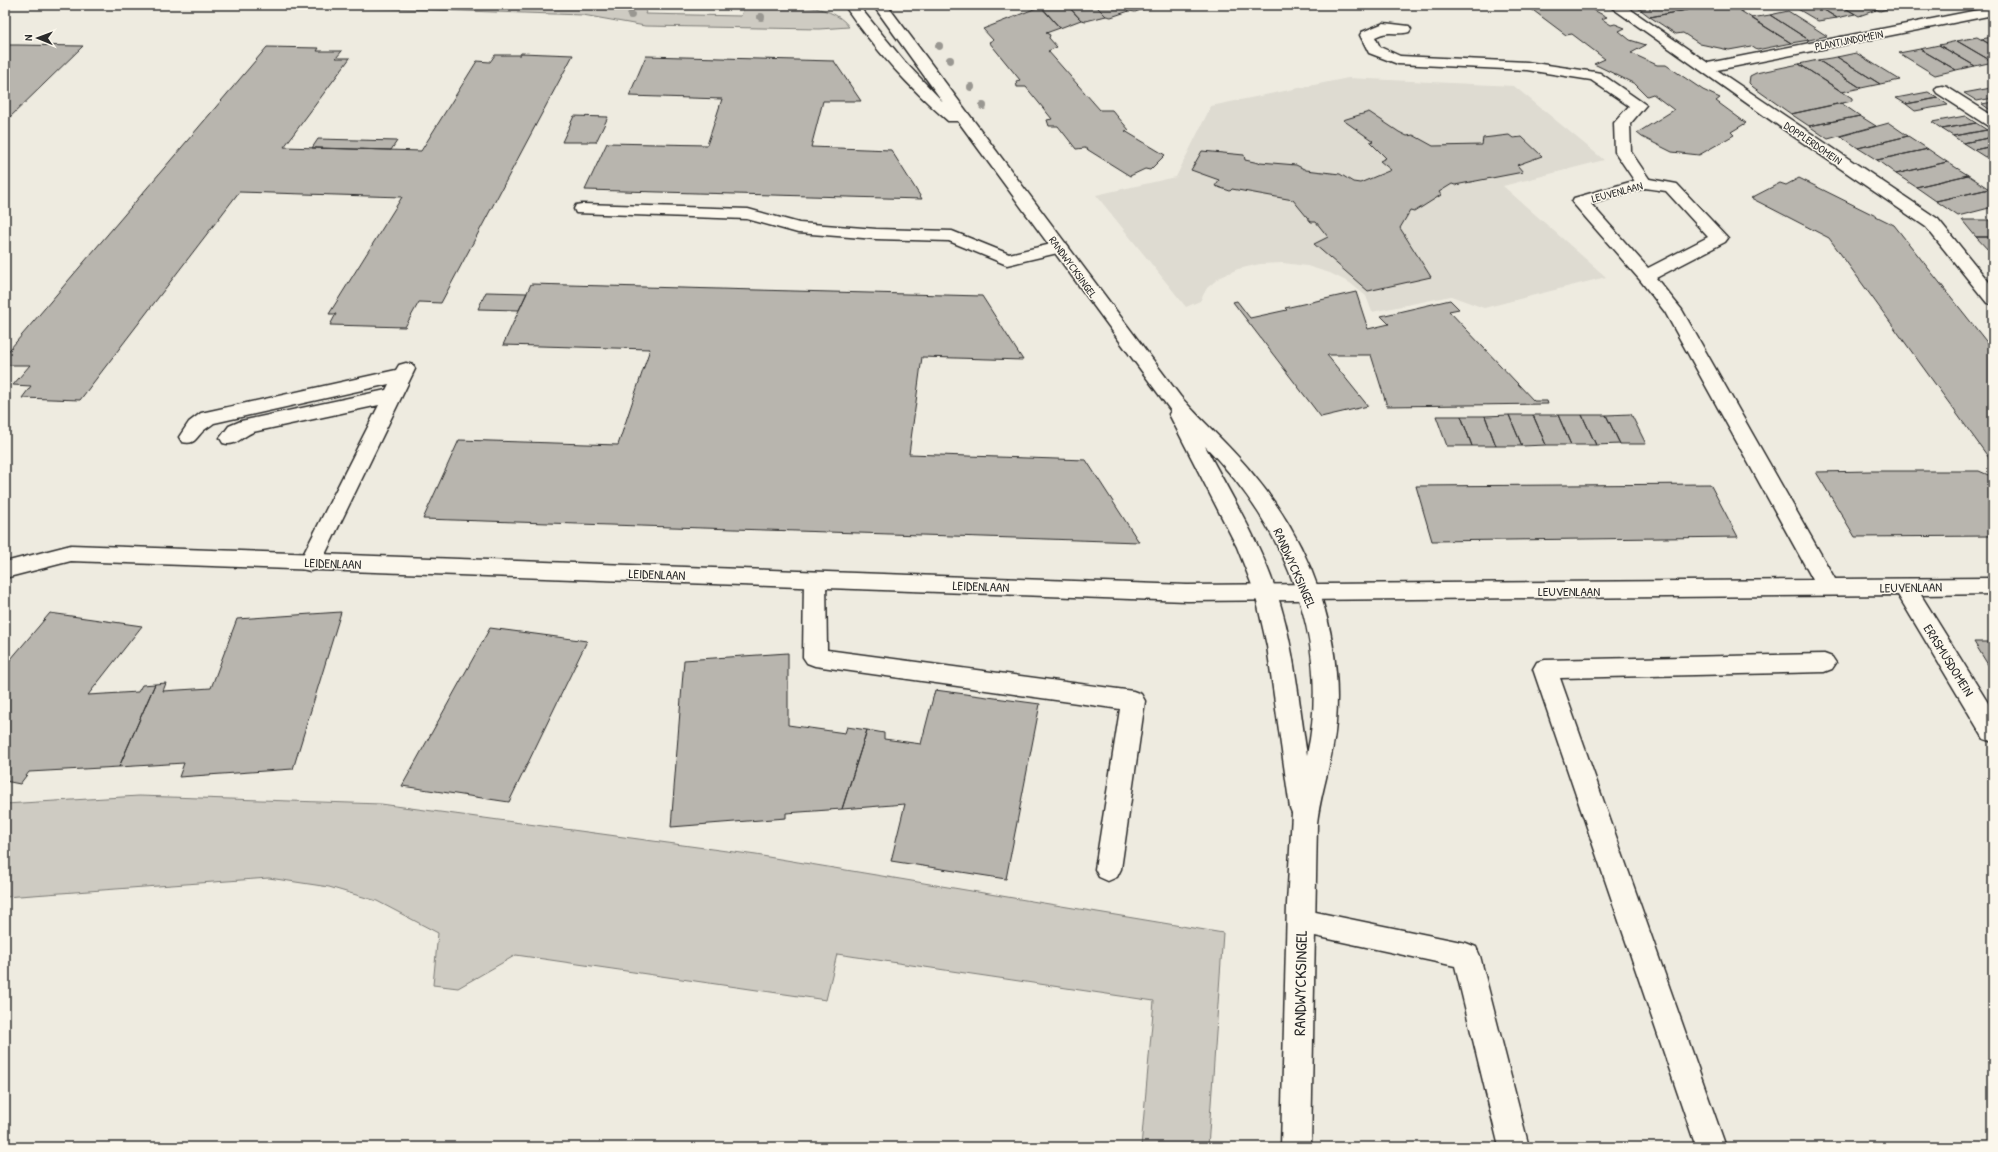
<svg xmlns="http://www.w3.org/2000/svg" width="1998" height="1152" font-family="'Patrick Hand',sans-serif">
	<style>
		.built { fill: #dedbd1 }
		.green { fill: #cecbc2; stroke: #7c7b76 }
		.building { fill: #b8b5ae; stroke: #2b2b2b }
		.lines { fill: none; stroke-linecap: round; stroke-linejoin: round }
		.lane-casing { stroke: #2b2b2b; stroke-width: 3 }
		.street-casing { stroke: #2b2b2b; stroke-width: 3 }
		.secondary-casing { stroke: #2b2b2b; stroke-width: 3 }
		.lane { fill: #fbf7ec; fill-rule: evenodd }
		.street { fill: #fbf7ec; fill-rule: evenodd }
		.secondary { fill: #fbf7ec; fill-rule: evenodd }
		.tree { fill: #999791 }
		.labels { text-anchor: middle; stroke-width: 3; stroke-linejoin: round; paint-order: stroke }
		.far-street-label { font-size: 11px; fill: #2b2b2b; stroke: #fbf7ec }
		.street-label { font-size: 13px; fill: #2b2b2b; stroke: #fbf7ec }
		.near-street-label { font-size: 16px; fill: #2b2b2b; stroke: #fbf7ec }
	</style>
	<rect width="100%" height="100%" fill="#eeebe0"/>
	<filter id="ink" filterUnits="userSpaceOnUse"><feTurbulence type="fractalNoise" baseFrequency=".025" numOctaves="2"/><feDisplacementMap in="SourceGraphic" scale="8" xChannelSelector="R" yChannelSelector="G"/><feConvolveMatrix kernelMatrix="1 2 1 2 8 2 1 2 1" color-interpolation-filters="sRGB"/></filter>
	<g filter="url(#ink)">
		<path class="built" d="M1348 78 1514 86 1604 160 1503 186 1606 277 1484 308 1451 296 1372 312 1366 296 1350 283 1330 273 1307 266 1283 263 1260 264 1238 269 1220 277 1207 288 1200 301 1186 307 1096 195 1176 177 1211 106Z"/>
		<path class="green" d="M289 5H576L648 7 645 14 741 16 745 5C774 5 831 0 849 27L819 29 645 26 583 15Z
			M139 796 381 804 756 855 1223 933 1208 1147H1141L1154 1001 837 954 826 1000 516 955 458 988 433 985 438 933 377 901 329 887 269 878 5 897V804Z"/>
		<path class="building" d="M1039 5 1060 28 1046 33 1050 35 1049 38 1057 47 1048 51 1100 110H1112L1129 130 1125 131 1165 155 1150 170 1145 169 1130 176 1085 148 1076 149 1058 126H1049L1047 120 1052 119 1026 87H1017L1016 81 1020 80 989 42 993 40 983 29 1039 7Z
			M1040 5H1067L1081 20 1060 28Z
			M1067 5H1095L1106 16 1086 21 1081 20Z
			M1095 5H1123L1129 11 1111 17 1106 16Z
			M1123 5H1151L1153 6 1135 12 1129 11Z
			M1529 5H1584L1605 16 1607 17 1602 19 1611 25 1615 24 1625 28 1619 31 1630 40 1646 45 1631 53 1657 65H1666L1703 90 1720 98 1716 101 1746 123 1731 132 1734 135 1699 155 1672 152 1642 137 1637 133 1674 110 1653 94 1647 96 1635 84 1594 64 1605 59 1572 34 1566 35 1530 8 1534 7Z
			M1648 5H1693L1697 8 1650 17 1637 7Z
			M1712 5 1733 6 1791 43 1757 50 1751 46 1729 50 1700 44 1683 33 1676 34 1650 17Z
			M1791 5H1816L1837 18 1818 21Z
			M1816 5H1840L1855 14 1837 18Z
			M1840 5H1867L1876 10 1859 16Z
			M1867 5H1895L1897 6 1880 11Z
			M1788 11 1807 23 1827 36 1809 40 1770 15Z
			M1770 15 1809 40 1791 43 1751 18Z
			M1977 37 1993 46V62L1957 41Z
			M1993 37V46L1981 39Z
			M1957 41 1993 62 1975 66 1939 45Z
			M5 45H18L83 46 5 122Z
			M1939 45 1975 66 1956 70 1920 49Z
			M267 47 319 48 317 51H342L336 58H350L284 147 421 151 477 61 490 62 495 55H520L521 53 573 55 441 303 419 302 405 327 330 325 336 314H329L402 197 239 192 80 400 22 398 31 386 13 385 30 365H5V355Z
			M1920 49 1956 70 1935 75 1899 53Z
			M1856 53 1900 80 1880 84 1837 57Z
			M646 56 834 61 861 101H823L811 147 891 150 922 199 585 190 607 143 707 145 722 99 629 96Z
			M1837 57 1880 84 1861 88 1818 60Z
			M1818 60 1861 88 1842 92 1799 64Z
			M1799 64 1852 98V101L1791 114 1753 87 1749 83 1750 76 1756 73Z
			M1991 88 1993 89V98L1977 101 1964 93Z
			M1928 92 1938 98 1906 104 1896 98Z
			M1938 98 1948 105 1915 111 1906 104Z
			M1993 102V112L1982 104Z
			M1841 103 1860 116 1809 126 1791 114Z
			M1369 112 1399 132 1407 136 1413 135 1433 146 1482 145 1483 138 1509 135 1513 138 1522 137 1542 156 1517 165 1523 172 1455 185 1452 184 1439 192 1441 195 1414 212 1410 211 1400 228 1431 277 1368 291 1314 244 1328 237 1316 222H1311L1293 200 1232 189 1230 191 1215 186 1219 180 1191 170 1202 151 1244 155 1245 160 1259 163 1260 162 1296 165 1306 170 1340 174 1353 182 1360 183 1391 170 1380 161 1386 158 1370 142 1373 141 1343 120Z
			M574 116 608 117 596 142H562Z
			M1860 116 1876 126 1828 139 1809 126Z
			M1965 116 1976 123 1942 129 1932 122Z
			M1889 123 1908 136 1858 148 1841 136Z
			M1976 123 1987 130 1953 136 1942 129Z
			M1987 130 1993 134V137L1963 143 1953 136Z
			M1908 136 1928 149 1877 160 1858 148Z
			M1993 137V146L1974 150 1963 143Z
			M318 139 397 141 391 150 312 148Z
			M1993 146V156L1985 157 1974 150Z
			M1928 149 1947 162 1896 174 1877 160Z
			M1947 162 1968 175 1916 187 1896 174Z
			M1968 175 1989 189 1936 201 1916 187Z
			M1799 178 1894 225 1993 350V459L1989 458 1829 238 1751 198 1780 183 1786 185Z
			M1989 189 1993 192V207L1958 216 1936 201Z
			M1962 220H1993V237H1976Z
			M1976 237H1993V252H1990Z
			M531 284 982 296 1023 360 922 357 909 454 1086 460 1139 542 423 519 459 440 618 445 650 349 503 345Z
			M486 292 526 293H527L519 310 478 309Z
			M1356 292 1368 329 1389 324 1381 316 1450 300 1459 309 1449 311 1534 401H1547L1548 404 1387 406 1371 355H1327L1368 406 1321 417 1233 302 1237 301 1250 318 1287 310 1285 308Z
			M1631 414 1646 444H1620L1606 415Z
			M1509 415 1522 446H1496L1485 416Z
			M1509 415H1533L1546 445 1522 446Z
			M1533 415H1558L1571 445H1546Z
			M1558 415H1582L1596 445H1571Z
			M1582 415H1606L1620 444 1596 445Z
			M1436 416H1461L1472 446H1447Z
			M1461 416H1485L1496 446H1472Z
			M1871 471H1979L1993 477V536L1855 537 1816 472Z
			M1710 484 1738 537 1432 541 1416 486Z
			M341 612 293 769 179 777 184 763 119 767 155 684 166 683 163 691 211 688 237 619Z
			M50 613 142 626 88 695 138 692 142 685 155 684 119 767 29 772 20 784 5 781V666Z
			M490 628 587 641 509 802 402 786Z
			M1974 642H1993V673Z
			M788 653V725L845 733 847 727 867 730 842 809 786 813V818L671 827 684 660Z
			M935 690 1040 704 1006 879 891 861 905 804 842 809 867 730 884 733V739L921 744Z"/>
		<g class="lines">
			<defs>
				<path id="lane" d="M1384 23 1409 26 1411 29 1409 32C1395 36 1391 29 1375 37L1380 47 1400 56 1527 62 1595 72 1600 73 1646 105 1630 124 1631 152 1652 183 1650 186 1644 188 1638 186 1615 152 1614 123 1629 106 1591 80 1527 70 1398 64 1369 53 1360 35 1362 32Z
					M1942 86 1947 87 1993 116V128L1988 126 1937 93 1935 90 1937 87Z
					M582 204 748 209 799 223 876 229 952 231 1009 254 1060 242 1066 243 1069 247 1066 251 1007 265 949 241 876 239 798 233 747 219 576 213 574 209 576 205Z
					M406 363 413 365 415 369 318 569 310 571 302 569 299 563 379 405 253 432C241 437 236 447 223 443L220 438 229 426 241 421 386 390 389 384 214 423C211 426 206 428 203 431 195 439 195 445 182 442L179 437 189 422 201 413 396 370 399 365Z
					M815 572 823 574 826 580 827 650 1133 691 1141 694 1145 701 1121 869 1117 877 1108 881 1099 877 1095 869 1120 709 815 666 807 663 803 657 804 580 807 574Z
					M1824 654 1832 657 1836 663 1832 669 1824 672 1560 678 1726 1147H1696L1533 669 1537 662 1545 660Z
					M1301 909 1466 943 1476 947 1480 956 1529 1147H1499L1455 966 1301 933 1291 930 1287 921 1291 912Z"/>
				<path id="street" d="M1608 5H1624L1708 63 1993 7V15L1717 70 1938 219 1993 287V304L1987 303 1926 227 1793 136Z
					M1644 178 1677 184 1728 238 1725 242 1656 278 1682 310 1835 579 1993 578V594L1921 595 1993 711V742L1984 739 1898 595 1187 601 71 561 5 578V562L71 545 1187 585 1813 580 1665 312 1640 280 1572 202 1574 198ZM1645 188 1666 191 1708 237 1648 268 1591 204Z"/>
				<path id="secondary" d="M844 5H858L904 61 943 102 873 5H887L1180 396C1204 424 1233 448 1256 478 1312 546 1343 634 1336 722 1334 757 1321 789 1317 823L1311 1147H1281L1287 904 1292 813 1290 808 1267 646 1255 593 1237 547 1169 414 1171 411 958 121H948C909 88 873 47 844 5ZM1205 446C1285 527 1332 641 1307 755 1299 703 1294 644 1277 594 1260 541 1230 494 1205 446Z"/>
			</defs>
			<use href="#lane" class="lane-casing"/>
			<use href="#street" class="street-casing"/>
			<use href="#secondary" class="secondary-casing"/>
			<use href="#lane" class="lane"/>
			<use href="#street" class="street"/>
			<use href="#secondary" class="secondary"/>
		</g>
		<g class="tree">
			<circle cx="631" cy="15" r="4"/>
			<circle cx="761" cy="17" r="4"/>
			<circle cx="939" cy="46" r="4"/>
			<circle cx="950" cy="60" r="4"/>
			<circle cx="971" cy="87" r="4"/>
			<circle cx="983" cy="106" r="4"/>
		</g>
	</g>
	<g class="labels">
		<g class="far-street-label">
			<text transform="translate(1849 40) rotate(-11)" y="4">PLANTIJNDOMEIN</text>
			<text transform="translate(1813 143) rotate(34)" y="4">DOPPLERDOMEIN</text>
			<text transform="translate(1617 192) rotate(-15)" y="4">LEUVENLAAN</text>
			<text transform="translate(1073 267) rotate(54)" y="4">RANDWYCKSINGEL</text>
		</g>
		<g class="street-label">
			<text transform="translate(333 563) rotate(2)" y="5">LEIDENLAAN</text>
			<text transform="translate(1295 568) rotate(66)" y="5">RANDWYCKSINGEL</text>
			<text transform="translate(657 574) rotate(2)" y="5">LEIDENLAAN</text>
			<text transform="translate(981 586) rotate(2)" y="5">LEIDENLAAN</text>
			<text transform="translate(1911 587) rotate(-1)" y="5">LEUVENLAAN</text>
			<text x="1569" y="596">LEUVENLAAN</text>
			<text transform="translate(1949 660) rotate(58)" y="5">ERASMUSDOMEIN</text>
		</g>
		<g class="near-street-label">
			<text transform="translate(1300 983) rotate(-89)" y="6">RANDWYCKSINGEL</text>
		</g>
	</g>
	<rect width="1998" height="1152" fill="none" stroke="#fbf7ec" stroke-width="20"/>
	<rect x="10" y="10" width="1978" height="1132" fill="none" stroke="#2b2b2b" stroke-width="1.5" filter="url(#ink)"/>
	<g transform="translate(38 38) rotate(271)" stroke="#fbf7ec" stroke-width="3" paint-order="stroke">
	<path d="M0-3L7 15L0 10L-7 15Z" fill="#2b2b2b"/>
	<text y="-6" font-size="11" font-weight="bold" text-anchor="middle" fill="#2b2b2b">N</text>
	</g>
</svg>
